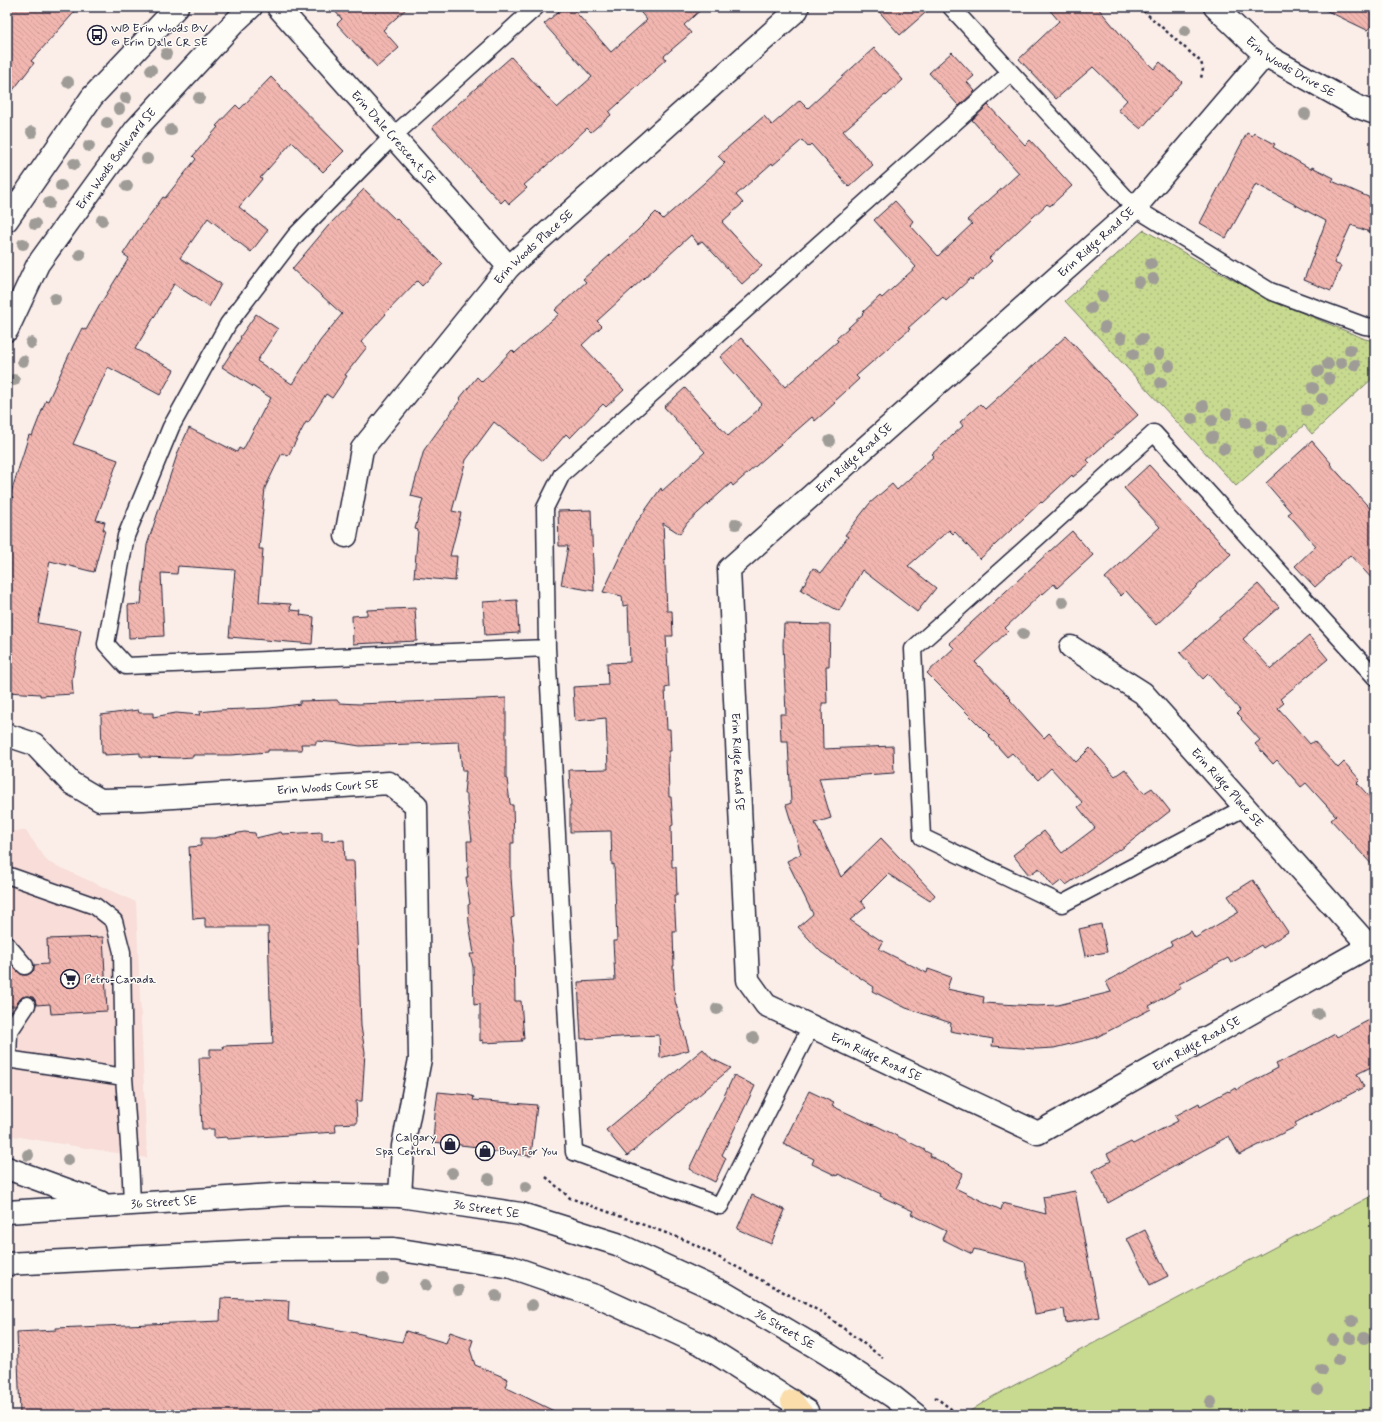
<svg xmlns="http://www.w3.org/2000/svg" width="1382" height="1422" font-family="Mynerve,sans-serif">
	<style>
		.built { fill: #f8ddd8 }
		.green { fill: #c7da8f; stroke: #747e65 }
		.park { fill: url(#park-dots); stroke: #747e65 }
		.building { fill: url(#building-back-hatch); stroke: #22223b }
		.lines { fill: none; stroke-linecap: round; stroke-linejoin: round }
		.service-casing { stroke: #22223b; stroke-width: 19 }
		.minor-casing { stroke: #22223b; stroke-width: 25 }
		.tertiary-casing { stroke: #22223b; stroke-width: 25 }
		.secondary-casing { stroke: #22223b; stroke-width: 25 }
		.primary-casing { stroke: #22223b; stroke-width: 25 }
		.path { stroke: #22223b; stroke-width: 2.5; stroke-dasharray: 3 3; stroke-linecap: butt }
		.service { stroke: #fdfcf7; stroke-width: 16 }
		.minor { stroke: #fdfcf7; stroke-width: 22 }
		.tertiary { stroke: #fdfcf7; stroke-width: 22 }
		.secondary { stroke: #fdfcf7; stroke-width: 22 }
		.primary { stroke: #faddab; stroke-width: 22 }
		.tree { fill: #9f9c97 }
		.labels { text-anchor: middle; stroke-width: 3; stroke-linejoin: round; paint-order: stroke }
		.poi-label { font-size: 12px; fill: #22223b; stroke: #fdfcf7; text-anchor: start }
		.street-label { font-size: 12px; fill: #22223b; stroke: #fdfcf7 }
	</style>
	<defs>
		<pattern id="park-dots" width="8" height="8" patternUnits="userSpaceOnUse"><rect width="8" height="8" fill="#c7da8f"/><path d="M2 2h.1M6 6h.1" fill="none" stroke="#abbb7c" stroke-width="1.8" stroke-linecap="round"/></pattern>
		<pattern id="building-back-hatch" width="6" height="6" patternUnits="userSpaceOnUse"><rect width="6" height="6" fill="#f1b6af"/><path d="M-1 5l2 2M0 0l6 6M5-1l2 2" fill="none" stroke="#ce9c97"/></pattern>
	</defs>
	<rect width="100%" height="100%" fill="#fbeee9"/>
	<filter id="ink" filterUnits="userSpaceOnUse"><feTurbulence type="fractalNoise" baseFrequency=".025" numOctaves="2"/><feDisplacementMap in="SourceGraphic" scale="8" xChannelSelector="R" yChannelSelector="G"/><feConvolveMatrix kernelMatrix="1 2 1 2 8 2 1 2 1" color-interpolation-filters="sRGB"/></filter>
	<g filter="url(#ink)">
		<path class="built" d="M7 831H26L48 862 136 902 147 1158 7 1135Z"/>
		<path class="green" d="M1375 1194V1415H964L992 1397Z"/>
		<path class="park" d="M1144 230 1218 272 1274 301 1365 339 1375 341V376L1312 434 1304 425 1236 486 1065 301Z"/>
		<path class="building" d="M14 7H79L31 61 34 63 7 98V15Z
			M331 7H408L383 30 399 48 377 67 337 24 342 19Z
			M564 7H571L611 52 647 20 636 7H704L684 25 691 33 664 56 666 59 655 69 656 70 609 112 611 115 591 132 587 128 553 160 524 185 527 188 509 204 505 199 501 203 432 127 511 57 557 108 592 77 544 24Z
			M875 7H932L900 35Z
			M1047 7H1097L1133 49 1154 69 1160 62 1182 82 1141 129 1118 110 1127 100 1093 67 1056 99 1019 59 1059 21Z
			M1319 7H1375V23L1367 30Z
			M874 48 903 80 886 96 885 95 843 131 873 165 849 187 811 144 808 147 802 140 773 165 772 163 736 195 743 203 722 222 762 266 742 284 702 241 698 244 691 235 597 321 602 326 582 345 624 390 606 407 603 404 570 438 566 434 543 461 494 422 466 460 452 511 461 513 450 556H457L455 581 414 577 418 530 415 529 423 499 411 496 424 450 461 399 460 398 477 377 482 382 512 350 515 353 559 314 555 310 586 282 583 279 637 231 656 212 663 219 704 183 725 163 718 156 764 116 772 125 800 100 808 108Z
			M952 52 974 76 967 82 975 91 959 106 929 73Z
			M271 77 344 151 323 172 292 142 260 178 262 179 239 207 268 230 251 252 208 218 180 258 221 284 209 307 174 284 135 349 174 370 160 395 108 367 73 444 118 460 96 520 105 522 103 530H105L98 557 94 572 50 561 38 623 81 630 72 679 73 694 40 696V694L7 692V521L13 497 10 496 29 435 32 436 46 400 48 401 73 346 82 328 86 330 101 303 129 258 123 254 138 231 163 197 165 198 196 159 193 156 218 127 216 126 236 105 240 109Z
			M988 105 1025 145 1030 140 1072 186 1050 206 1047 204 989 258 992 261 972 280 971 278 946 301 943 297 908 328 910 329 856 376 859 379 834 402 835 403 815 421 812 417 733 486 731 483 687 523 680 534 663 523 667 611H672L673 636H666L669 687 665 688 667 729H670L671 751H669V757H668L669 797H671L673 825 671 826 672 867H676L677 895H674L676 932H673L674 966H673L675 1001 689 1050 660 1058 659 1035 581 1039 578 982 615 980 613 941H617L614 864 612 865 611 831 570 832V805H571L569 770 608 769 606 718 575 721 573 687 608 685 607 663 630 662 628 605 623 606 622 596 603 592 636 522H637L661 488 662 491 705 452 664 407 685 388 728 436 759 409 758 407 762 404 720 357 741 338 785 387 838 341 836 339 863 314 862 313 880 296 882 298 916 267 874 220 895 201 913 221 910 225 938 256 972 224 967 220 1019 173 972 120Z
			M1247 133 1252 136 1254 133 1275 144 1273 147 1311 169 1312 167 1334 178 1332 181 1375 200V234L1351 225 1334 263 1341 266 1331 291 1304 280 1326 221 1256 184 1226 238 1200 223Z
			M364 189 396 220 397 219 443 264 422 286 417 281 385 314H386L361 342 367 347 345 375 347 376 332 398 326 394 308 423 306 422 288 456 282 453 265 488 259 549H263L259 602 291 604 290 610 301 611 300 615 314 617 312 644 229 637 235 570 178 566 177 574 161 573 164 636 129 638 128 605 141 604 147 545 178 452 189 428 237 452 239 448 243 450 264 409 271 398 222 367 241 338 240 337 256 314 278 329 257 361 292 384 320 341 342 314 292 269 329 225Z
			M1066 336 1138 415 1087 460 1090 463 1073 477 1072 475 1042 503 1041 502 980 559 955 532 953 534 949 530 908 566 936 588 917 612 862 570 839 611 801 590 813 568 821 573 848 537 845 535 870 503 892 484 897 490 934 456 932 454 963 426 960 422 980 404 985 409Z
			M1312 441 1331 463 1330 464 1375 514V582L1350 555 1315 587 1295 566 1316 546 1288 514 1291 512 1266 483Z
			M1149 465 1231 554 1156 625 1126 591 1121 596 1105 578 1160 527 1124 488Z
			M591 510 594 591 561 585 568 546H559L558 511Z
			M1072 531 1093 555 1057 588 1054 584 1043 594 1042 593 1005 628 1008 631 975 662 1011 699 1010 700 1044 738 1049 733 1076 762 1090 748 1115 776 1125 769 1144 793 1152 788 1170 811 1120 850 1119 849 1066 885 1062 880 1053 887 1039 868 1029 875 1013 855 1044 831 1062 853 1095 828 1078 807 1083 803 1051 768 1038 780 1012 753 1007 757 989 737 990 736 927 673 954 648 949 643Z
			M1258 584 1279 607 1243 639 1271 669 1309 636 1328 659 1280 699 1284 703 1278 708 1310 744 1314 741 1338 768 1344 762 1360 780 1357 783 1375 803V868L1331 820 1336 816 1306 783 1301 787 1277 760 1273 764 1255 744 1260 740 1241 719 1242 718 1237 713 1240 710 1208 674 1203 679 1180 653Z
			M517 600 519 633 485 635 483 602Z
			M415 608 417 641 353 644 352 616 367 615V610Z
			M784 624 830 625 829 666H826L827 703H822L823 749 893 746 894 773 819 778 831 818 815 823 841 877 881 838 935 895 930 901 888 874 861 901 866 907 850 920 883 942 879 949 927 973 928 969 951 977 947 989 984 997 983 1003 1036 1006 1058 1005 1111 992 1106 982 1172 945 1170 942 1191 931 1195 938 1239 912 1228 896 1253 880 1288 932 1263 948 1261 945 1231 963 1228 958 1179 984 1181 988 1149 1006 1151 1009 1095 1038 1054 1048 1036 1049 992 1046 993 1039 950 1031 951 1023 906 1008 872 991 874 987 821 952 798 927 813 914 787 861 801 854 786 805 791 803 788 741H781L780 714H786L783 645Z
			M506 698V779H507L510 803 511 805H513L514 843H511V877L514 917 511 918 514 943 515 1001H521L524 1039H521L522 1041 483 1043V1040L480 1041V1004L474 1005 473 967 470 954H474L469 923 468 905 470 904 466 877H468L467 868H468L467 841H472L467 801V794H464L466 771H462L459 742 360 746 341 743 316 741V744H301L302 750H268V752L231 755H193V757L177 758 142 757V756H140V753L105 755V753H102L101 715 138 710 139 713H153V717L176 713 200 715 199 712 219 710 270 708 300 704V701L337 700 339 703 359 704Z
			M244 832 255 833 256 838 281 832 282 834 322 832V841L344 840 345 861H354L358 965H359L361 1026 365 1052 362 1101H356L357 1123 335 1124 336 1132 228 1139 227 1137 214 1138V1129H202L199 1058H210V1049H224L223 1046 273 1044 271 1000H270L268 927H205V918L193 919 189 847 201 846V838H214Z
			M1101 924 1107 952 1085 956 1079 929Z
			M103 937 107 1011 51 1014 50 1004 36 1005 35 1000 33 997 27 996 22 997 15 1006H7V966H13L22 975H27L31 973 34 970V965L48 964 47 939Z
			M1375 1017V1065L1357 1074 1364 1087 1339 1100V1099L1295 1123 1297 1126 1239 1155 1229 1136 1108 1203 1092 1171 1111 1161 1107 1154 1131 1142 1133 1144 1178 1121 1175 1116 1199 1103 1200 1106 1228 1091 1229 1092 1235 1088 1236 1090 1278 1068 1276 1064 1301 1052 1335 1034 1337 1037Z
			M703 1049 712 1059 731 1068 627 1156 606 1130Z
			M734 1075 755 1086 722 1155 726 1158 715 1182 689 1169Z
			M809 1091 834 1103 832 1106 871 1124 877 1126 925 1150V1151L931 1154 930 1156 963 1173 955 1188 1001 1210 1003 1203 1046 1214 1043 1197 1075 1191 1099 1317 1066 1323 1064 1309 1035 1314 1025 1262 974 1249 972 1254 942 1239 946 1231 911 1214 913 1211 880 1196 881 1194 838 1174 837 1176 812 1164 814 1159 783 1144Z
			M438 1092 469 1095 474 1097 473 1100 537 1105 531 1156 478 1150V1147L433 1142 435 1114Z
			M752 1195 785 1210 771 1244 737 1229Z
			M1145 1230 1168 1276 1150 1285 1127 1239Z
			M221 1298 289 1301 288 1321 362 1334 402 1342 406 1331 446 1343 450 1332 473 1340 470 1349 475 1365 508 1379 505 1387 562 1415H20L17 1332 56 1330V1328L220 1321Z"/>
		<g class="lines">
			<defs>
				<path id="service" d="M536 7 392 137 295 236 228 324 171 427 126 536 106 644 126 666 547 648
					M951 7 1135 208 1270 291 1365 326 1375 327
					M1244 808 1062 904 922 837 913 649 1154 433 1375 677
					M7 875 95 906 114 921 122 952 124 1077
					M7 945 25 966
					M811 1026 720 1206 574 1152 547 648 545 508 562 474 1010 73
					M7 1030 9 1032 8 1059
					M9 1032 27 1005
					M7 1059 124 1077 130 1158 132 1203"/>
				<g id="minor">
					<path id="s1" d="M278 7 509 267"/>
					<path id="s2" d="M1265 55 1135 208 729 569 748 980 766 1005 1038 1133 1375 943"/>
					<path id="s3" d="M346 536 362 449 509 267 797 10"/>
					<path id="s4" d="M1071 647 1143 693 1369 946"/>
					<path id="s5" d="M7 735 34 744 71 783 100 800 143 799 389 783 416 805 420 1059 403 1146 400 1196"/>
				</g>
				<g id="tertiary">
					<path id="s6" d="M1215 7 1265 55 1358 107 1375 113"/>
					<path d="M7 220 92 97 177 7"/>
					<path id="s7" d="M7 330 38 264 136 129 235 22 251 7"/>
				</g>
				<g id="secondary">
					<path d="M7 1168 100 1202"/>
					<path id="s8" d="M7 1212 290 1194 400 1196 521 1214 617 1244 726 1294 826 1353 892 1396 916 1415"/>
					<path d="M7 1264 277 1250 394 1249 511 1267 598 1297 703 1345 807 1411"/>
				</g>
				<path id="primary" d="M792 1401 803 1415"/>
			</defs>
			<use href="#service" class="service-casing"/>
			<use href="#minor" class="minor-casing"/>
			<use href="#tertiary" class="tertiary-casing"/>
			<use href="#secondary" class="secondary-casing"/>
			<use href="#primary" class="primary-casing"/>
			<path class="path" d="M1139 7 1201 62 1203 69 1201 78
				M546 1177 570 1198 688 1241 823 1313 883 1358
				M935 1397 959 1415"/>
			<use href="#service" class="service"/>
			<use href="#minor" class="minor"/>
			<use href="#tertiary" class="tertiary"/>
			<use href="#secondary" class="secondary"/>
			<use href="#primary" class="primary"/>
		</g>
		<g class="tree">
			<circle cx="1185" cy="31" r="6"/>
			<circle cx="166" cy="54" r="6"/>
			<circle cx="151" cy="70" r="6"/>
			<circle cx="68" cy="82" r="6"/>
			<circle cx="126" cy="98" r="6"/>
			<circle cx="199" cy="98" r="6"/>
			<circle cx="119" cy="109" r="6"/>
			<circle cx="1305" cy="114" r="6"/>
			<circle cx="107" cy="123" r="6"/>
			<circle cx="171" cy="130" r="6"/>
			<circle cx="32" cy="132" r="6"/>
			<circle cx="89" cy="146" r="6"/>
			<circle cx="147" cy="159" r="6"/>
			<circle cx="74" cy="164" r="6"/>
			<circle cx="61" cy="186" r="6"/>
			<circle cx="127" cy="186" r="6"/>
			<circle cx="49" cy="203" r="6"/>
			<circle cx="102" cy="220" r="6"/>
			<circle cx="35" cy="224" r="6"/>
			<circle cx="23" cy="244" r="6"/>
			<circle cx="80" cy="255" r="6"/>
			<circle cx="1151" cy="264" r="6"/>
			<circle cx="1153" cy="279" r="6"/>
			<circle cx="1139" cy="282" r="6"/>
			<circle cx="1102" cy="296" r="6"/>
			<circle cx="55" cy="299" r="6"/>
			<circle cx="1091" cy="308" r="6"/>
			<circle cx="1105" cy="327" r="6"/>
			<circle cx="1121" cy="338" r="6"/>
			<circle cx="1142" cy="339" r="6"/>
			<circle cx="31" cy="343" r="6"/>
			<circle cx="1350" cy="350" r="6"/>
			<circle cx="1133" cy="354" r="6"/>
			<circle cx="1159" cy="354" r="6"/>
			<circle cx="23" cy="361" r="6"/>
			<circle cx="1341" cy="363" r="6"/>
			<circle cx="1328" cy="364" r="6"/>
			<circle cx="1355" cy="365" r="6"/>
			<circle cx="1169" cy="366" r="6"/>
			<circle cx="1149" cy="369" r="6"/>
			<circle cx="1318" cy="371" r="6"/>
			<circle cx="1329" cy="379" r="6"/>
			<circle cx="14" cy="380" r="6"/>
			<circle cx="1161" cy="383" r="6"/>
			<circle cx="1313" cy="388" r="6"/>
			<circle cx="1322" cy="399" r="6"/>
			<circle cx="1203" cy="406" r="6"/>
			<circle cx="1307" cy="410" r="6"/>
			<circle cx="1227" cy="414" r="6"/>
			<circle cx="1192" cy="419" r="6"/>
			<circle cx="1212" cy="420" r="6"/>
			<circle cx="1246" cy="422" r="6"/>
			<circle cx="1262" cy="426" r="6"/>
			<circle cx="1282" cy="431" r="6"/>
			<circle cx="1212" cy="437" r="6"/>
			<circle cx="830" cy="441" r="6"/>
			<circle cx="1271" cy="441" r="6"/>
			<circle cx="1224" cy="449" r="6"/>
			<circle cx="1258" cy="452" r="6"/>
			<circle cx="736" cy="524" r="6"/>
			<circle cx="1063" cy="602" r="6"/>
			<circle cx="1023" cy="634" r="6"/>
			<circle cx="717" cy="1009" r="6"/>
			<circle cx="1318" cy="1014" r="6"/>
			<circle cx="753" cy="1038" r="6"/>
			<circle cx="28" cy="1155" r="6"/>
			<circle cx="68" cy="1160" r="6"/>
			<circle cx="452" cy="1173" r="6"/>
			<circle cx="489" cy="1179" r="6"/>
			<circle cx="526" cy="1187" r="6"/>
			<circle cx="383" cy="1279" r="6"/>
			<circle cx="426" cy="1285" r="6"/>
			<circle cx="458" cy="1290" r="6"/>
			<circle cx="496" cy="1296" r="6"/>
			<circle cx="532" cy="1305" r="6"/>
			<circle cx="1352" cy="1321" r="6"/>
			<circle cx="1350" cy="1338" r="6"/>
			<circle cx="1364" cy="1338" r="6"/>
			<circle cx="1333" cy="1340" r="6"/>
			<circle cx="1338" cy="1360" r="6"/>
			<circle cx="1322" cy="1370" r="6"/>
			<circle cx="1318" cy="1390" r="6"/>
			<circle cx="1211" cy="1402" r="6"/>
		</g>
	</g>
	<defs>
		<symbol id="bus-ring" viewBox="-11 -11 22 22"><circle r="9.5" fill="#fdfcf7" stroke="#22223b" stroke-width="1.5"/><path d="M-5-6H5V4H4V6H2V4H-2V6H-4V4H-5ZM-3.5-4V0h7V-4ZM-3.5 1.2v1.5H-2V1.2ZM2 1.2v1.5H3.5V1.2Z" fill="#22223b"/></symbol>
		<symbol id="supermarket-ring" viewBox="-11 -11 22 22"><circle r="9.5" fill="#fdfcf7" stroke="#22223b" stroke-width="1.5"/><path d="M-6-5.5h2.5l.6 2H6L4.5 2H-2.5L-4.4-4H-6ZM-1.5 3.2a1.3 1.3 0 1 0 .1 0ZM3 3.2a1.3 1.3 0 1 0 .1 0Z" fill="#22223b"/></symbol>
		<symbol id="shop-ring" viewBox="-11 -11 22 22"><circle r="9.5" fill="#fdfcf7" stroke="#22223b" stroke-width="1.5"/><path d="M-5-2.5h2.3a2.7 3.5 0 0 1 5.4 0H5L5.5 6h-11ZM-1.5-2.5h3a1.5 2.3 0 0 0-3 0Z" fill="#22223b"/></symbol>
	</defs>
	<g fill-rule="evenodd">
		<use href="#bus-ring" x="86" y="24" width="22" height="22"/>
		<use href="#supermarket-ring" x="59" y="968" width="22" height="22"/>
		<use href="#shop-ring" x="439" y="1133" width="22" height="22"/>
		<use href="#shop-ring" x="474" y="1140" width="22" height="22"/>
	</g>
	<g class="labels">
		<g class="poi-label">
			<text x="111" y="32">WB Erin Woods BV<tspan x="111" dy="14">@ Erin Dale CR SE</tspan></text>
			<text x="84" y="983">Petro-Canada</text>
			<text x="436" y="1141" text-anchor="end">Calgary<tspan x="436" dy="14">Spa Central</tspan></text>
			<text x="499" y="1155">Buy For You</text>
		</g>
		<g class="street-label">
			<text dy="4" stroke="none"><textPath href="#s6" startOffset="97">Erin Woods Drive SE</textPath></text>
			<text dy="4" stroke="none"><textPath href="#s1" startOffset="174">Erin Dale Crescent SE</textPath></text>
			<text dy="4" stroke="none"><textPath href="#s7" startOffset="204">Erin Woods Boulevard SE</textPath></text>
			<text transform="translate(1096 242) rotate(-42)" y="4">Erin Ridge Road SE</text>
			<text dy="4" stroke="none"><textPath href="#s3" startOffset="354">Erin Woods Place SE</textPath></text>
			<text transform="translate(854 458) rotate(-42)" y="4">Erin Ridge Road SE</text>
			<text dy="4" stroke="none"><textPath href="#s2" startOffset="937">Erin Ridge Road SE</textPath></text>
			<text dy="4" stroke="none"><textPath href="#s5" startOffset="344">Erin Woods Court SE</textPath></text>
			<text dy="4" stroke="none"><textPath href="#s4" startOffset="212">Erin Ridge Place SE</textPath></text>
			<text dy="4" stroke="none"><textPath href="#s2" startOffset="1669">Erin Ridge Road SE</textPath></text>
			<text dy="4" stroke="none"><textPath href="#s2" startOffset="1308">Erin Ridge Road SE</textPath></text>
			<text dy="4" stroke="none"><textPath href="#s8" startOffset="157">36 Street SE</textPath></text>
			<text dy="4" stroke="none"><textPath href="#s8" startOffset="481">36 Street SE</textPath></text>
			<text dy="4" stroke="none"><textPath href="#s8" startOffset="805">36 Street SE</textPath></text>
		</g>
	</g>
	<rect width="1382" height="1422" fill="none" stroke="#fdfcf7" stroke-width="24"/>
	<rect x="12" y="12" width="1358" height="1398" fill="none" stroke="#22223b" stroke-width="1.5" filter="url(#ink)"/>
</svg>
